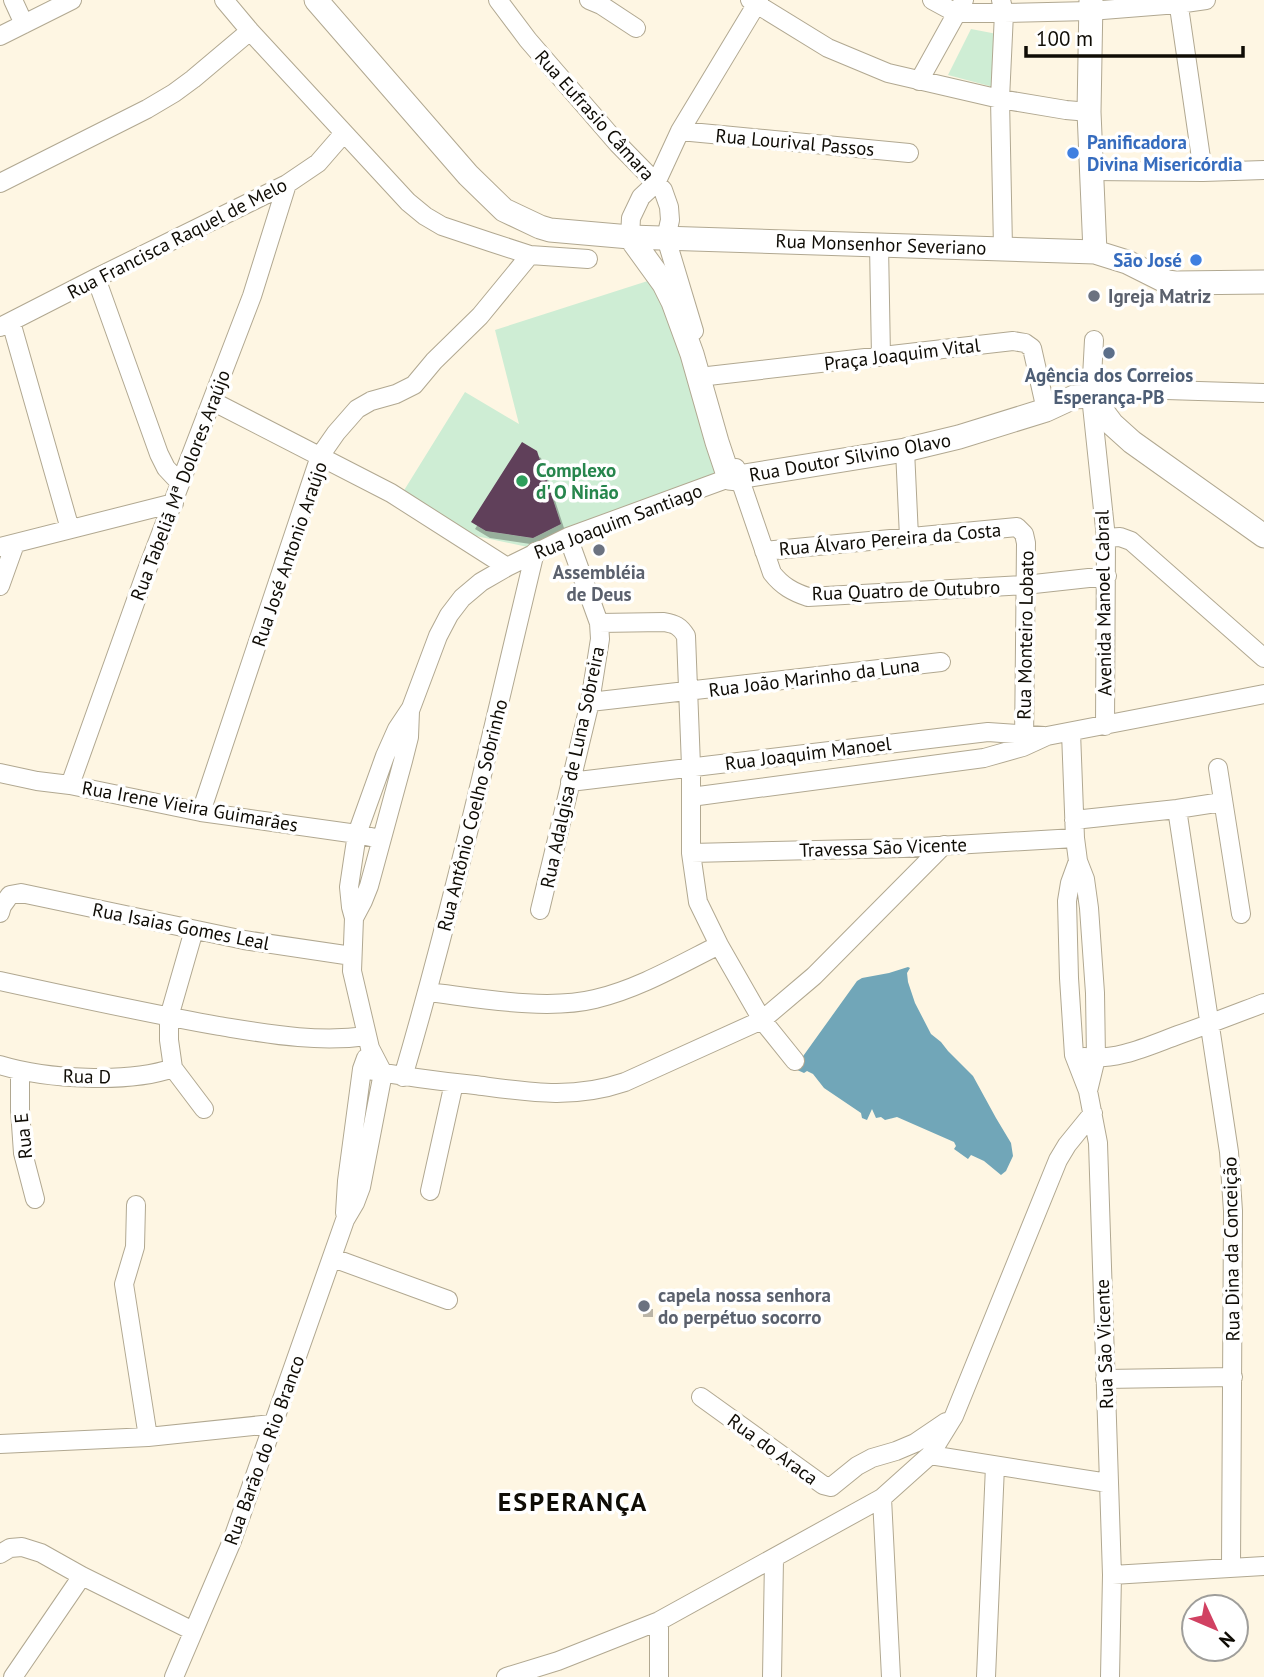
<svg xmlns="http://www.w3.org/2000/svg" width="1264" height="1677" font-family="'PT Sans',sans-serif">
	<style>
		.green { fill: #ceedd4 }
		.water { fill: #71a6b8 }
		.building { fill: #603f5a; filter: url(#shadow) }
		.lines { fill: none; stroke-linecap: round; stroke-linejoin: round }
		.minor-casing { stroke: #b1a891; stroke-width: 20 }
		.major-casing { stroke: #b1a891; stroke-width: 25 }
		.minor { stroke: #fff; stroke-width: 18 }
		.major { stroke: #fff; stroke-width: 23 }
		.shop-dot { fill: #3f7fe0; stroke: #fff; stroke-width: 2.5 }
		.worship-dot { fill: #6b7280; stroke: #fff; stroke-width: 2.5 }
		.service-dot { fill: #5c6f8a; stroke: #fff; stroke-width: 2.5 }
		.leisure-dot { fill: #2e9e5b; stroke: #fff; stroke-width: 2.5 }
		.labels { text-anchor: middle; stroke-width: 7; stroke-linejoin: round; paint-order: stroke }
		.street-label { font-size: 19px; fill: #0f0c05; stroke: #fff }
		.shop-label { font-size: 19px; font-weight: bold; fill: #366cbe; stroke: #fff; text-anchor: start }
		.worship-label { font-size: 19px; font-weight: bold; fill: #5b616d; stroke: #fff; text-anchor: start }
		.service-label { font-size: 19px; font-weight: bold; fill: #4e5e75; stroke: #fff }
		.leisure-label { font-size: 19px; font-weight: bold; fill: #27864d; stroke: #fff; text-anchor: start }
		.district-label { font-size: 26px; font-weight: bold; letter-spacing: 2px; fill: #0f0c05; stroke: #fff }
	</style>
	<defs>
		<filter id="shadow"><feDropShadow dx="4" dy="7" stdDeviation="0" flood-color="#0004"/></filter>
	</defs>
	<rect width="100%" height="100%" fill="#fef6e3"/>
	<path class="green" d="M971 29 997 34 993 87 948 75Z
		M657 278 720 471 702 487 537 549 476 536 403 492 465 392 519 424 495 330Z"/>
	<path class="water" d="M908 967 910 968 907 973 908 982 915 1003 931 1034 941 1042 948 1051 973 1076 996 1118 1011 1143 1013 1156 1006 1171 1001 1175 984 1161 971 1155 968 1159 954 1149 956 1146 954 1142 897 1117 885 1120 881 1117 876 1118 872 1109 867 1120 862 1118 861 1113 824 1088 813 1074 807 1071 804 1073 795 1069 796 1066 857 981 862 978 889 973Z"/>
	<path class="building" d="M522 442 537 451 561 524 533 538 486 531 471 522Z
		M639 1302H649V1310H639Z"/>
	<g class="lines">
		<defs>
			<path id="minor" d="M13 0 24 24
				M224 0 250 31 408 202 425 216 442 226 490 242 530 255 588 259
				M498 0 528 40 618 144 663 190 669 207 670 220 666 238 694 331
				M589 0 601 5 636 28
				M750 0 828 48 888 73 1000 99 1066 110 1089 112
				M932 0 956 13H1004L1090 11 1178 4 1206 0
				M1001 0 1004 13 1000 99 1003 248
				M1178 0 1203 172
				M0 36 72 0
				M919 81 964 0
				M680 131 909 153
				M1091 171 1203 172 1264 170
				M0 183 147 109 174 93 193 79 250 31
				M630 237 631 218 641 197 656 183 680 131 759 0
				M879 245 881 357
				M96 278 159 454 166 468 180 483
				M11 322 70 529
				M0 327 96 278 287 184 318 163 344 133
				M1094 340 1091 396 1106 538 1105 726
				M708 376 1013 341 1025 343 1032 348 1046 410
				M1091 396 1109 388 1124 386 1166 390 1264 393
				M212 401 391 493 507 567
				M905 450 909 537
				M736 468 772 573C782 586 793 592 808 597L1025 585 1107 576
				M1106 538 1120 537 1131 541 1264 658
				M0 547 174 503
				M764 551 1017 527 1024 534 1026 543 1024 744
				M0 586 15 544
				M599 623 664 622C675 624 680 626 686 636L691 766V853L698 902 719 945 762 1020 795 1061
				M590 702 941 662
				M1071 732 1075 838 1078 861 1085 879 1089 908 1095 993 1096 1058 1088 1091
				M1218 768 1241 914
				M0 773 37 781 70 785 201 812 357 834 380 839
				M570 782 988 732 1044 736
				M70 785 145 575 252 296 287 184
				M691 797 984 758 1023 747 1047 736 1264 694
				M1177 809 1229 1152 1233 1211 1231 1567
				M201 812 320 456 336 433 357 409 371 401 396 394 414 385 434 361 480 316 530 255
				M1074 820 1177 809 1222 802
				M691 853 903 848 1075 838
				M1078 861 1070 883 1067 901 1069 978 1074 1055 1088 1091 1098 1143 1112 1575 1110 1677
				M540 910 590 702 600 639 599 623 568 537
				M0 913 2 906 10 895 21 893 244 940 352 956
				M354 918 363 901 369 886 403 761 409 737 410 711
				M194 930 169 1017V1040L173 1068 204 1109
				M0 981C73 997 146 1013 219 1026 269 1034 317 1043 367 1036
				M428 992C478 998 546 1011 595 999 638 989 679 965 719 945
				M1084 1057C1117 1061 1148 1046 1178 1035 1207 1025 1235 1014 1264 1003
				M0 1065C46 1079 128 1084 173 1068
				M362 1069C400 1076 437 1081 475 1085 528 1092 572 1100 625 1082L762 1020 814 976 944 845
				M20 1071V1110L23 1153 35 1199
				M403 1077C454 903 493 727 535 552
				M430 1191 454 1083
				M136 1205 135 1247 124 1284 148 1437
				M345 1213 347 1181 362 1069 366 1058
				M333 1258 448 1300
				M1105 1379 1233 1377
				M701 1397 823 1485 831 1487 857 1466 872 1458 896 1451 915 1443 946 1422
				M0 1444 148 1437 272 1424
				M930 1455 1108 1483
				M882 1498 891 1677
				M0 1554 10 1548 22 1547 41 1553 82 1576 193 1631
				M1112 1575 1264 1566
				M659 1621V1677
				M13 1677 82 1576
				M174 1677 232 1541 345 1220 355 1203 361 1187 383 1073 370 1048 352 971 354 918 351 907 349 887 353 860 357 834 385 756 397 729 411 708 438 636 449 615 462 598 481 582 507 567 568 537 729 478
				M506 1677 558 1661 659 1621 882 1498 930 1455 954 1416 1058 1160 1067 1145 1093 1113
				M772 1677 774 1559
				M986 1677 995 1466"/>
			<path id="major" d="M316 0 468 175 504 210 540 227 550 230 630 237 1095 252 1127 262 1167 282 1175 283 1264 282
				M1091 0 1089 112 1095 252
				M630 237 664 284 673 302 692 354 717 442 729 478 738 479V477L905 450 959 437 1046 410 1074 397 1091 396 1112 424 1132 442 1264 536"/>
		</defs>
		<use href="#minor" class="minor-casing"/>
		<use href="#major" class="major-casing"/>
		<use href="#minor" class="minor"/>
		<use href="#major" class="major"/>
	</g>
	<g class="shop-dot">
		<circle cx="1073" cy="153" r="7"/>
		<circle cx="1196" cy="260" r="7"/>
	</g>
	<g class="worship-dot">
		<circle cx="1094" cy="296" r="7"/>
		<circle cx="599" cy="550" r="7"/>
		<circle cx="644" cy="1306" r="7"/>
	</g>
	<circle class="service-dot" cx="1109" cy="353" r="7"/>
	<circle class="leisure-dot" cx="522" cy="481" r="7"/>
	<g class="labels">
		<g class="street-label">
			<text transform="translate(595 115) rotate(48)" y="7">Rua Eufrasio Câmara</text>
			<text transform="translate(795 142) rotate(5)" y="7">Rua Lourival Passos</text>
			<text transform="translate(177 238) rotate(-27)" y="7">Rua Francisca Raquel de Melo</text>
			<text transform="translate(881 244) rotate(2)" y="7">Rua Monsenhor Severiano</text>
			<text transform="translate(902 354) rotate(-7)" y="7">Praça Joaquim Vital</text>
			<text transform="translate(850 457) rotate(-10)" y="7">Rua Doutor Silvino Olavo</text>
			<text transform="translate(180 485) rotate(-69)" y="7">Rua Tabeliã Mª Dolores Araújo</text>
			<text transform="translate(618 521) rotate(-21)" y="7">Rua Joaquim Santiago</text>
			<text transform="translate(890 539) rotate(-5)" y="7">Rua Álvaro Pereira da Costa</text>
			<text transform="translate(289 554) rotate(-71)" y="7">Rua José Antonio Araújo</text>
			<text transform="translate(906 590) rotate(-2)" y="7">Rua Quatro de Outubro</text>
			<text transform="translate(1103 603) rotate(-91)" y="7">Avenida Manoel Cabral</text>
			<text transform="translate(1025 635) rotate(-89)" y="7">Rua Monteiro Lobato</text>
			<text transform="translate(814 677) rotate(-7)" y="7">Rua João Marinho da Luna</text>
			<text transform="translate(808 753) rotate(-7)" y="7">Rua Joaquim Manoel</text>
			<text transform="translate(572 767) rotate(-78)" y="7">Rua Adalgisa de Luna Sobreira</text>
			<text transform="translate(190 806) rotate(10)" y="7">Rua Irene Vieira Guimarães</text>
			<text transform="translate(472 815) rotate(-76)" y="7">Rua Antônio Coelho Sobrinho</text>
			<text transform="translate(883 847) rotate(-2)" y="7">Travessa São Vicente</text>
			<text transform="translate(181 926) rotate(11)" y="7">Rua Isaias Gomes Leal</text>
			<text transform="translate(87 1076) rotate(1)" y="7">Rua D</text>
			<text transform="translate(23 1136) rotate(-96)" y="7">Rua E</text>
			<text transform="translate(1231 1249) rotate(-91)" y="7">Rua Dina da Conceição</text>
			<text transform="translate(1104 1344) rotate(-92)" y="7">Rua São Vicente</text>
			<text transform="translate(773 1449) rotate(36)" y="7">Rua do Araca</text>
			<text transform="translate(264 1450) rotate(-70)" y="7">Rua Barão do Rio Branco</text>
		</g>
		<g class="shop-label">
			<text x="1087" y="149">Panificadora<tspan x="1087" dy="22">Divina Misericórdia</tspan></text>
			<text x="1182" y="267" text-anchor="end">São José</text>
		</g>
		<g class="worship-label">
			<text x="1108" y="303">Igreja Matriz</text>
			<text x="599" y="579" text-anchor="middle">Assembléia<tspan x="599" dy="22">de Deus</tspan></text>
			<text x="658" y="1302">capela nossa senhora<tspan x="658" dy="22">do perpétuo socorro</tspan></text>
		</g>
		<g class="service-label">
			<text x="1109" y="382">Agência dos Correios<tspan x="1109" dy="22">Esperança-PB</tspan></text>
		</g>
		<g class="leisure-label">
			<text x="536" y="477">Complexo<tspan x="536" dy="22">d' O Ninão</tspan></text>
		</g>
		<g class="district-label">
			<text x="573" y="1511">ESPERANÇA</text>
		</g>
	</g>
	<g transform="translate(1215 1628) rotate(134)"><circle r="33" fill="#ffffff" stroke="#9f9e9b" stroke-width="2"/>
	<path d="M0-5L12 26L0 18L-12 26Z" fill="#d14162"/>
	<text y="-10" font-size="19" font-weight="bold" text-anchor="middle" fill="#0f0c05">N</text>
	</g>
	<path d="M1026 46v10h217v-10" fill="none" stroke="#0f0c05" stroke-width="3.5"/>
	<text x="1036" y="46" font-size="21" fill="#0f0c05" stroke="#ffffff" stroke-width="5" paint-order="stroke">100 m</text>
</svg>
